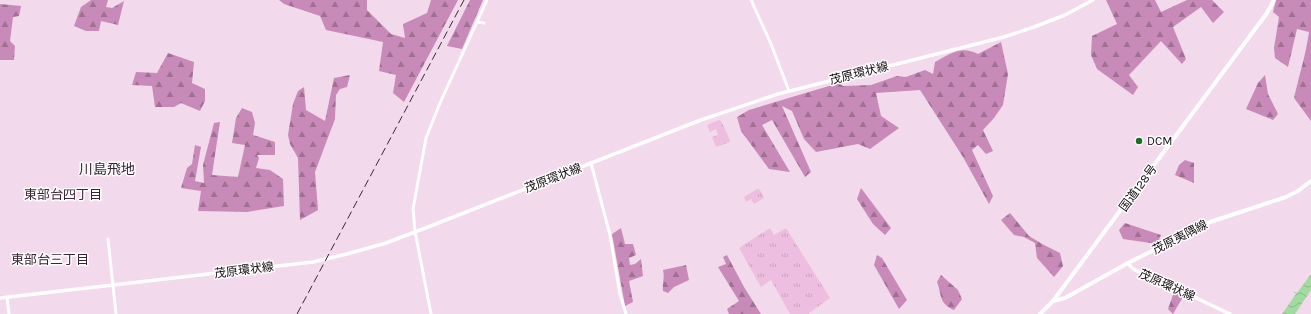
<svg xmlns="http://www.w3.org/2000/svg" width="1311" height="314" font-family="Karla,'Noto Sans JP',sans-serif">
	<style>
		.grass { fill: url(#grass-tufts) }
		.forest { fill: url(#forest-firs) }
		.water { fill: url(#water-waves) }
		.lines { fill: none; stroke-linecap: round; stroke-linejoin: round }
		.tertiary { stroke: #fff; stroke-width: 3 }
		.secondary { stroke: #fff; stroke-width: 3.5 }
		.primary { stroke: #fff; stroke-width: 4 }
		.trunk { stroke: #fff; stroke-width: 4 }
		.rail { stroke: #372c34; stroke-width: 1; stroke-dasharray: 8 4; stroke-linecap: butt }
		.poi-dot { fill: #177220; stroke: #fff; stroke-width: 1.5 }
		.labels { text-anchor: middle; stroke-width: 3; stroke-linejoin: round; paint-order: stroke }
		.street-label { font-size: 12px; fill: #130b11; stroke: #fff }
		.poi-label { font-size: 12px; fill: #130b11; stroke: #fff; text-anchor: start }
		.neighbourhood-label { font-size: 13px; fill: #392634; stroke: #fff }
		.quarter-label { font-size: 14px; fill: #392634; stroke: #fff }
	</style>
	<defs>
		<pattern id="grass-tufts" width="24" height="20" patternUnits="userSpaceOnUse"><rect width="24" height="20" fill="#eebee0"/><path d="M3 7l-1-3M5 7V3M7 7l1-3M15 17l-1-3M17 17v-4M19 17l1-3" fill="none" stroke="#cba2bf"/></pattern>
		<pattern id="forest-firs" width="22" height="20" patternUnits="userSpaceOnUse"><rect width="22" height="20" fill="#c88ab8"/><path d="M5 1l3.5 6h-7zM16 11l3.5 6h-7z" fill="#a16f94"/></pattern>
		<pattern id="water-waves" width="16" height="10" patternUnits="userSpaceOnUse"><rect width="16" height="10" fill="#a2daa1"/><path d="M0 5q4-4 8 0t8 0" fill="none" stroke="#8bba8a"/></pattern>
	</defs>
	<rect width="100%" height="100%" fill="#f3d9ec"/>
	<path class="grass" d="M719 120 721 121 730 140V142L716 147 712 137 718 135 716 129 710 132 707 125Z
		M757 189 760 190 764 198 754 204 751 199 746 202 744 197Z
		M770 228 774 235 786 228 830 298 808 314H790L771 280 761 287 739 248Z"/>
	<path class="forest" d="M91 0H108L106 7 112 8 124 1 118 25 101 21 99 31H86L74 26 81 7Z
		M279 0H367V10L391 34 405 38 403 24 427 13 431 0H458L404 102 393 93 396 75 379 71 383 42 326 30 320 16 284 4Z
		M470 0H483L462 49 447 46Z
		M1106 0H1155L1161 12 1187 0H1212L1224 12 1213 23 1201 7 1173 27 1186 59 1182 64 1161 41 1129 75 1138 87 1133 95 1097 69 1091 55 1092 36 1117 24Z
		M1276 0H1311V121L1294 98C1299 76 1306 54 1309 32L1297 29 1288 67 1275 58 1274 48 1279 17 1273 12Z
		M0 4 21 6 19 16 13 17 10 41 15 46 14 60H0Z
		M1001 42 1008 74 1003 105 994 118 983 130 993 151 986 154 978 145 972 150 993 196 989 204 963 157 920 90 876 93 881 116 899 128 870 149 858 144 816 152 804 139 792 111 782 106 811 172 805 177 772 120 762 125 790 172 769 169 741 131 737 117 749 110 839 83 843 86 871 85 897 76 906 77 925 70 933 74 935 62C950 54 961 45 978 54Z
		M168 53 194 62 192 83 205 89V101L200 111 181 103 174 107H155L152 86 132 85 136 72 157 73Z
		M350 75 347 87 340 89 336 95 335 119 315 172 318 210 300 220 298 158 290 144 288 135 293 104 298 91 304 87 306 110 325 121 334 78Z
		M1265 75 1268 94 1278 114 1273 120 1246 109 1258 83Z
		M242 108 252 112 255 123 253 135 275 142V155H257L259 158 256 168 270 170 283 179 284 206 247 212 198 211 201 191 181 188 187 168 192 164 195 145 201 147 195 181 204 183 203 165 214 123 220 122 212 175 238 177 245 145 232 143 236 118Z
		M1185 160 1194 163V183L1175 175 1179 165Z
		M861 188 891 228 885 235 873 224 857 199Z
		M1010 213 1029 236 1044 245 1060 253 1063 266 1054 277 1037 258 1035 243 1024 237 1014 235 1001 220Z
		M1125 223 1161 235 1157 244 1123 239 1119 230Z
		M621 228 625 244H633L636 255 629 258 630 265 635 264 641 259 643 276 629 281 633 302 625 306 612 234Z
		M727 255 744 287 761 314H729L727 309 739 301 718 267 726 264 723 257Z
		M877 255 882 258 907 300 899 309 874 265Z
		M686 265 689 280 674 287 668 293 663 291C662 284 665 277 663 270Z
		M941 275 958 290 962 299 954 310C938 303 942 294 937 282Z
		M1174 292 1183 297 1173 314 1168 309Z"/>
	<path class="water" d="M1311 274V290L1295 314H1282L1296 294 1293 291 1297 293Z"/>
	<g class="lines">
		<path class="tertiary" d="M751 0 771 44 789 91
			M477 22 484 23
			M591 163 610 235 620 294 626 314
			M108 239 116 314
			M7 298 9 314
			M431 314 415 231 413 209 426 138 440 103 487 0"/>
		<path class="secondary" d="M1128 263C1133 271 1139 272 1148 275L1230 314
			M0 298 313 262 347 254 386 243 428 227 701 120 778 94 1004 37 1034 27 1065 15 1093 0"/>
		<path class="primary" d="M1053 301 1065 298 1128 263 1210 222 1286 197 1298 191 1311 181"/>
		<path class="trunk" d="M1040 314 1053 301 1267 13 1274 0"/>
		<path class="rail" d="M297 314 464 0"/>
	</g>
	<circle class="poi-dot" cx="1139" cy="141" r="4"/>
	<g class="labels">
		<g class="street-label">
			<text transform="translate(859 73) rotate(-14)" y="4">茂原環状線</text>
			<text transform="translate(553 178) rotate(-21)" y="4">茂原環状線</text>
			<text transform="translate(1138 188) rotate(-54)" y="4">国道128号</text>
			<text transform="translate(1180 237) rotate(-27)" y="4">茂原夷隅線</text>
			<text transform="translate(244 270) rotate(-7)" y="4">茂原環状線</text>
			<text transform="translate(1167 285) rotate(24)" y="4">茂原環状線</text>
		</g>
		<g class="poi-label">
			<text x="1147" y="145">DCM</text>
		</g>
		<g class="neighbourhood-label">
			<text x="63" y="199">東部台四丁目</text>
			<text x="50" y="264">東部台三丁目</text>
		</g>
		<g class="quarter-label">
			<text x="107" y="174">川島飛地</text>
		</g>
	</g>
</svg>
